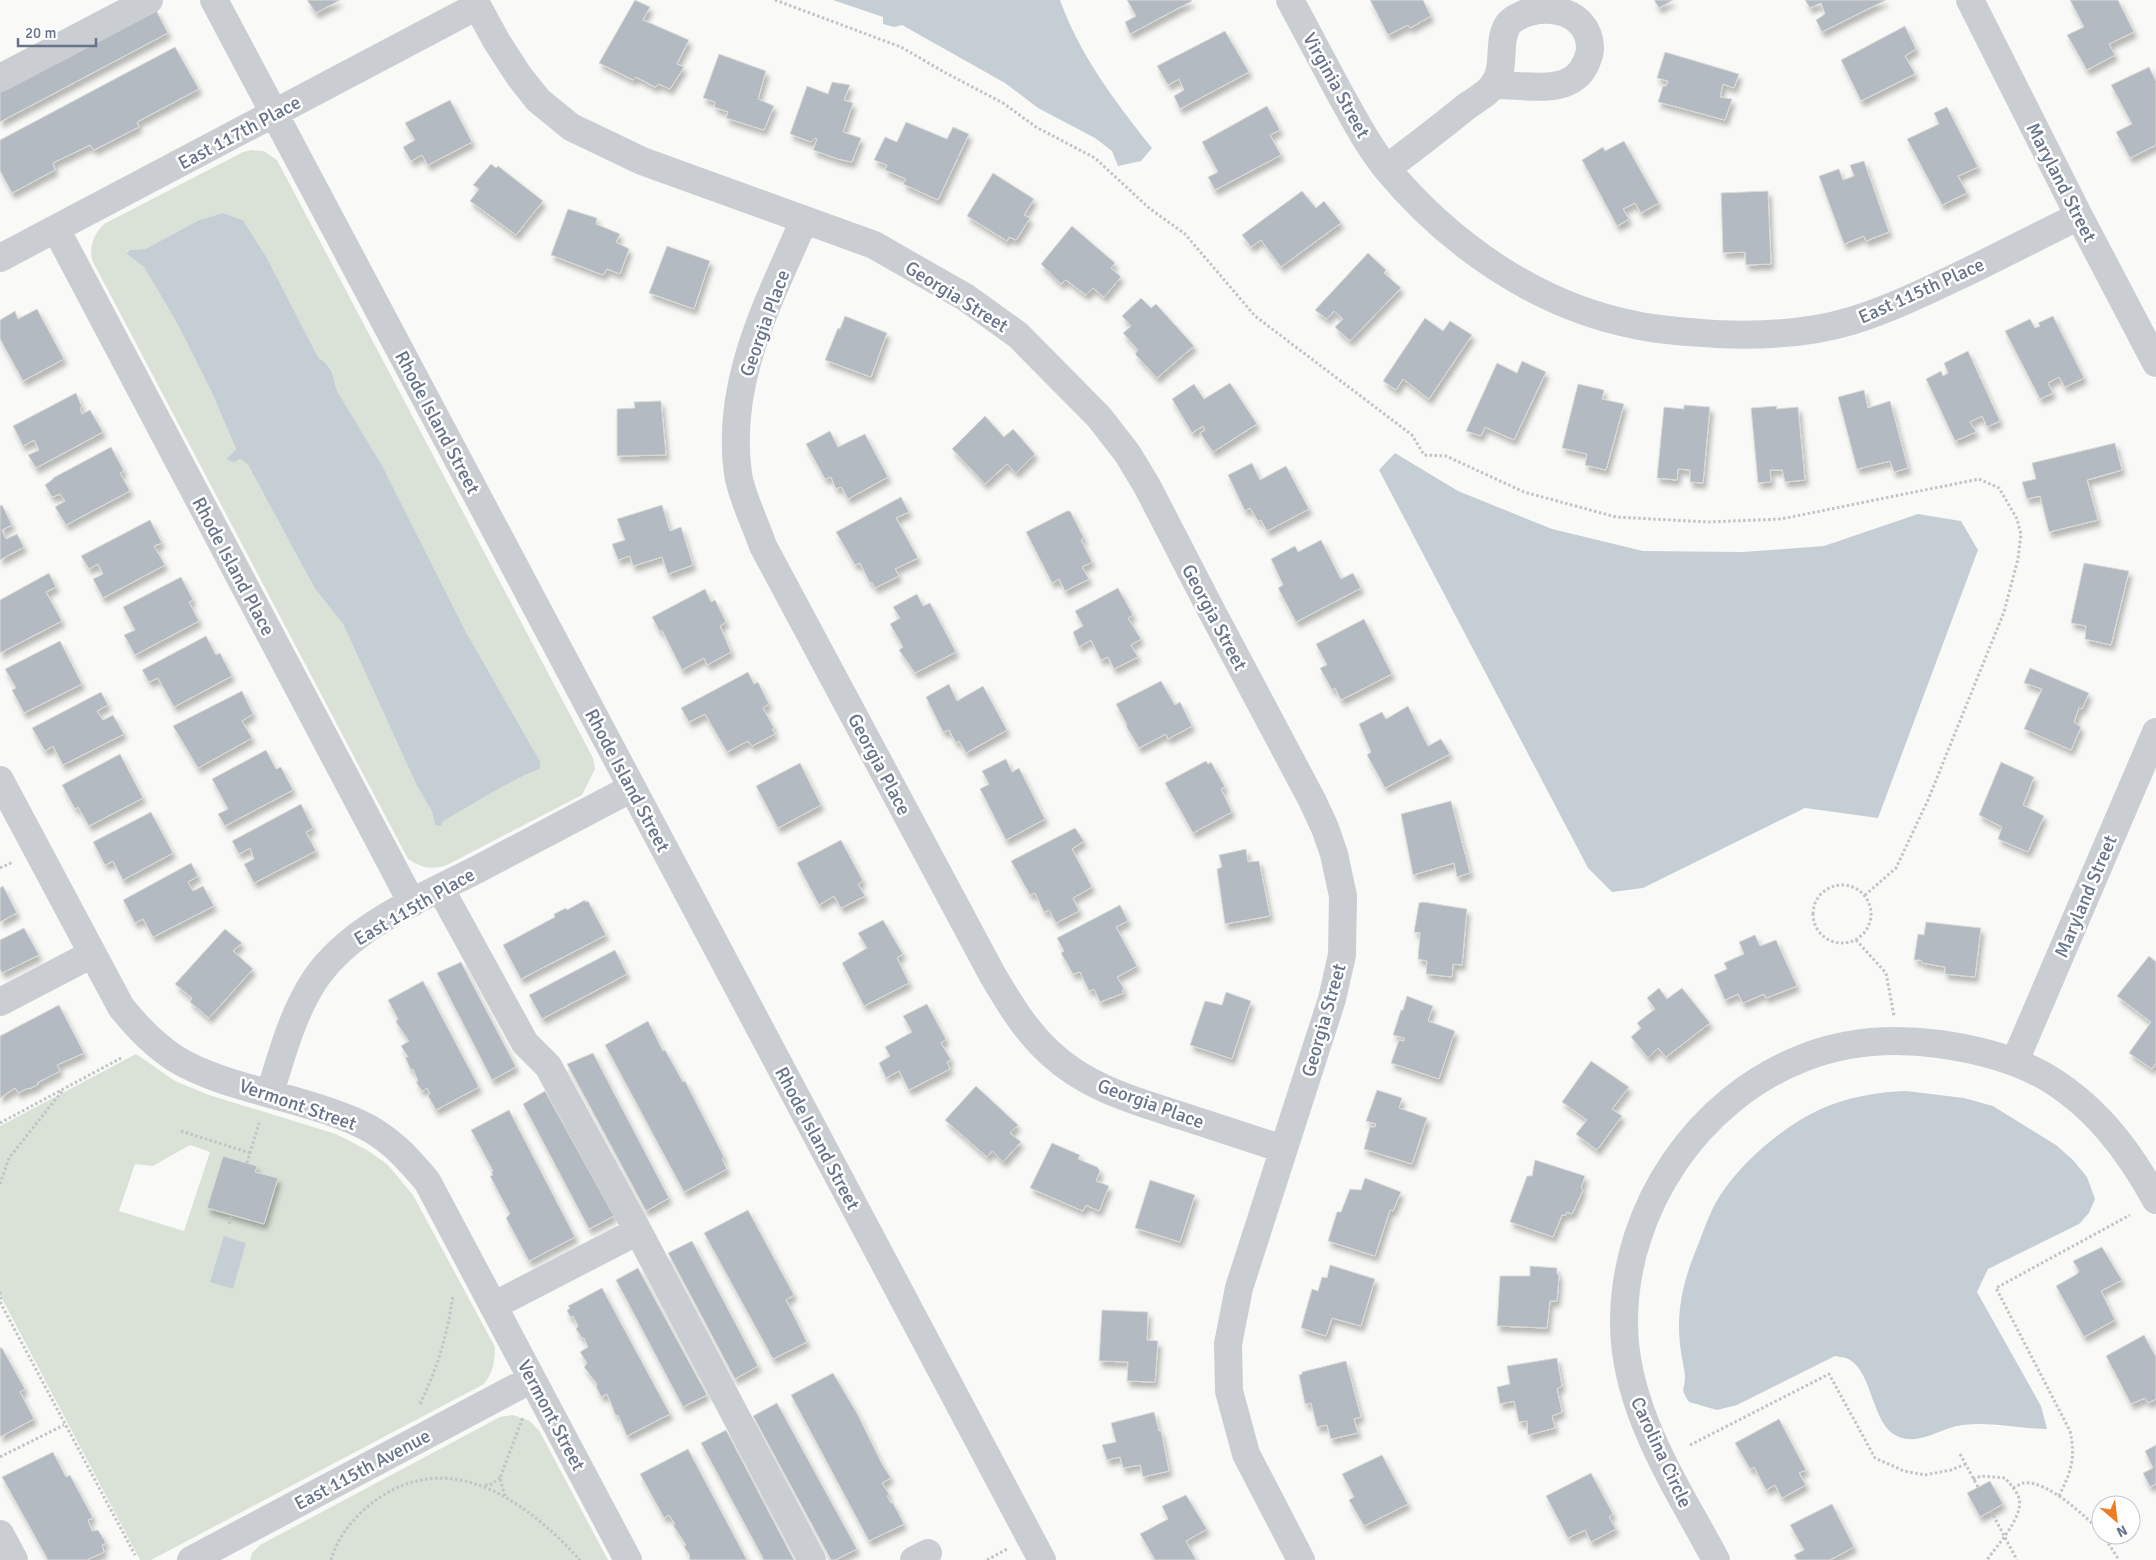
<svg xmlns="http://www.w3.org/2000/svg" width="2156" height="1560" font-family="Signika,sans-serif">
	<style>
		.green { fill: #dae2d8; fill-rule: evenodd }
		.water { fill: #c6ced5 }
		.building { fill: #b4bac1; stroke: #dbdcd9; filter: url(#shadow) }
		.lines { fill: none; stroke-linecap: round; stroke-linejoin: round }
		.path { stroke: #c1c3c6; stroke-width: 3; stroke-dasharray: 2.5 2.5; stroke-linecap: butt }
		.minor { stroke: #cacdd1; stroke-width: 28 }
		.labels { text-anchor: middle; stroke-width: 5; stroke-linejoin: round; paint-order: stroke }
		.street-label { font-size: 19px; fill: #67738a; stroke: #fff }
	</style>
	<defs>
		<filter id="shadow"><feDropShadow dx="3" dy="5.5" stdDeviation="2.5" flood-color="#0004"/></filter>
	</defs>
	<rect width="100%" height="100%" fill="#f9faf7"/>
	<path class="green" d="M251 150 264 151 277 160 593 758 595 769 582 795 447 865C432 870 421 868 408 859L92 260C89 246 94 234 104 224L243 152ZM223 213 243 220 267 258 318 357C338 370 330 376 339 394L383 467 466 632 540 761V769L513 780 435 825 432 812 416 784 343 624 315 589 248 465 240 459H226L236 449 212 393 178 325 144 267 126 252 130 250 145 249 199 220Z
		M136 1054 175 1081 209 1095 336 1134 367 1150 387 1164 413 1195 495 1347C495 1361 493 1373 484 1384L151 1560H140L0 1295V1126ZM190 1145 210 1152 184 1231 119 1211 135 1164 153 1166ZM223 1156 257 1166 255 1172 278 1178 264 1224 208 1208Z
		M513 1415 530 1421 540 1432 608 1560H250L252 1553 260 1545 500 1417Z"/>
	<path class="water" d="M833 0H1060C1079 54 1116 103 1152 148L1141 161 1118 166 1112 151 1095 138 1038 108 1005 83 902 25 894 27 883 24V17Z
		M223 213 243 220 267 258 318 357C338 371 330 376 339 394L383 467 466 632 540 761V769C505 782 476 803 443 821L441 826 435 825 432 812 416 784 343 624 315 589 248 465 240 459 234 462 226 459 236 449 212 393 178 325 144 267 126 253 130 250 145 249 199 220Z
		M1395 453 1458 491 1552 529 1643 551 1743 552 1824 546 1918 514 1961 521 1978 550 1878 818 1805 808 1643 888 1612 892 1588 868 1379 470Z
		M1906 1091 1964 1098 1993 1106 2056 1145 2073 1160 2087 1177 2095 1199 2089 1213 2079 1224 1988 1269 1977 1292 2041 1406 2047 1429C2019 1429 1991 1421 1963 1425 1941 1427 1919 1447 1897 1436 1872 1425 1873 1374 1850 1360 1846 1357 1839 1357 1835 1356L1737 1405 1717 1410 1689 1402C1680 1388 1684 1392 1685 1378 1685 1370 1682 1360 1681 1352 1675 1313 1683 1281 1698 1245 1702 1234 1707 1221 1712 1210 1731 1170 1781 1127 1821 1109 1848 1097 1877 1092 1906 1091Z
		M224 1236 246 1243 233 1289 210 1282Z"/>
	<path class="building" d="M307 0H340L316 13Z
		M635 0 650 7 643 20 689 40 677 64 684 67 670 89 659 84 655 87 636 77 633 80 599 63Z
		M1127 0H1191L1192 1 1130 34 1125 22 1136 16Z
		M1370 0H1423L1431 16 1410 28 1408 25 1388 35Z
		M1654 0H1673L1659 8Z
		M1805 0H1886L1822 32 1816 20 1825 14 1821 3 1810 8Z
		M2070 0H2118L2134 32 2109 44 2115 55 2087 70 2067 35 2084 27Z
		M156 10 168 33 0 122V92Z
		M1905 26 1916 49 1905 56 1915 74 1861 101 1841 60Z
		M1225 31 1249 72 1180 109 1174 96 1184 90 1179 79 1168 85 1157 66Z
		M175 47 199 89 137 122 139 127 94 150 90 145 53 163 55 170 12 193 0 171V140Z
		M1665 52 1739 74 1734 88 1723 84 1720 97 1732 99 1725 120 1658 102 1663 86H1666L1668 81 1657 78Z
		M719 54 766 71 758 99 774 106 764 130 726 118 728 112 714 107 715 102 703 98Z
		M2149 67 2156 81V145L2130 158 2116 132 2132 124 2111 85Z
		M832 82 850 85 844 100 853 103 843 132 861 138 852 162 838 159 813 150 817 139 815 138 811 142 790 134 807 86 828 94Z
		M450 100 472 142 428 165 422 155 411 161 403 147 415 140 405 123Z
		M1267 106 1280 130 1270 135 1281 155 1215 190 1208 177 1218 172 1202 142Z
		M1947 107 1978 167 1958 176 1967 193 1942 205 1907 139 1939 124 1934 113Z
		M906 122 947 139 953 127 969 134 938 200 903 184 906 179 885 170 887 165 874 160 885 137 897 142Z
		M1624 141 1659 203 1641 213 1635 203 1623 209 1629 219 1617 226 1582 160 1603 147 1605 151Z
		M1864 161 1889 232 1866 241 1864 236 1844 244 1819 176 1839 169 1843 180 1854 176 1850 165Z
		M491 164 496 168 498 166 543 201 516 235 470 201 479 189 473 185Z
		M993 173 1034 199 1024 215 1030 218 1016 240 1009 237 1007 241 967 216Z
		M1302 191 1316 208 1324 201 1341 223 1281 267 1261 240 1251 247 1242 235Z
		M1768 191 1771 264 1746 265 1745 252 1723 253 1721 193Z
		M568 209 597 218 596 224 620 234 616 242 629 249 620 274 607 269 603 275 551 255Z
		M1072 226 1115 263 1111 268 1121 277 1104 297 1093 288 1086 295 1066 280 1061 284 1041 264Z
		M667 246 710 261 694 309 649 293Z
		M1368 253 1386 270 1384 273 1401 288 1350 341 1335 327 1343 319 1334 311 1327 319 1315 310Z
		M1141 298 1151 308 1156 304 1194 346 1157 378 1135 354 1138 350 1123 333 1131 326 1122 316Z
		M37 309 64 359 23 381 0 339V320L15 311 18 319Z
		M845 316 887 333 871 377 825 360 838 328 840 329Z
		M2053 316 2084 378 2065 387 2059 377 2048 383 2053 393 2040 399 2005 331 2030 319 2035 328 2040 326 2038 323Z
		M1425 318 1443 331 1450 321 1472 335 1429 399 1403 379 1396 390 1383 381Z
		M1968 351 2000 421 1987 427 1982 416 1970 422 1976 432 1955 441 1926 379 1941 371 1943 376 1948 373 1944 363Z
		M1522 361 1546 372 1514 440 1485 427 1481 436 1466 431 1497 363 1517 373Z
		M1230 383 1257 424 1213 452 1200 433 1205 430 1203 426 1192 433 1172 399 1194 384 1204 399Z
		M1578 384 1604 390 1602 399 1624 404 1606 470 1585 465 1587 454 1562 448Z
		M1864 390 1868 408 1890 401 1908 468 1894 472 1890 461 1857 469 1838 397Z
		M76 393 82 407 80 408 82 414 90 410 103 432 36 468 28 455 39 450 34 440 23 446 13 426Z
		M661 401 666 455 617 456V409L635 408 634 402Z
		M1684 405 1710 407 1703 483 1690 482V470L1678 469 1677 480 1657 478 1664 407 1684 409Z
		M1777 406 1776 409 1798 407 1805 480 1785 482 1782 470H1770L1771 482 1758 483 1751 408Z
		M985 416 1004 437 1013 429 1035 454 1016 473 1007 464 985 484 952 449Z
		M830 431 838 447 865 434 888 477 848 499 842 488 840 487 836 489 831 477 825 479 806 444Z
		M2115 443 2122 470 2087 480 2098 520 2049 532 2040 496 2027 499 2022 482 2036 479 2032 463Z
		M111 447 124 471 120 473 130 491 66 525 55 507 65 501 60 494 52 497 45 485 53 479V478Z
		M1252 463 1260 480 1286 466 1309 509 1267 531 1261 520 1258 521 1250 508 1245 511 1228 475Z
		M901 497 909 512 896 518 918 558 895 569 899 576 875 588 872 582 870 583 860 563 855 565 836 532Z
		M2 505 12 525 2 530 6 539 17 534 24 547 0 560V506Z
		M662 505 670 531 681 527 693 565 668 574 662 557 633 566 630 556 618 560 612 544 625 540 617 519Z
		M1067 511H1070L1084 538 1081 540 1092 562 1082 567 1089 579 1065 591 1059 579 1052 583 1026 532Z
		M150 520 162 543 154 546 165 565 103 598 93 579 103 574 98 564 89 569 81 556Z
		M1321 540 1341 579 1353 573 1361 588 1296 622 1278 588 1283 585 1271 559 1295 546 1298 552Z
		M2084 563 2129 571 2111 645 2085 639 2086 626 2071 623Z
		M49 573 56 587 46 592 62 621 0 653V600Z
		M181 577 193 600 189 602 199 621 135 655 124 635 135 630 123 607Z
		M1118 588 1133 615 1128 618 1141 639 1131 645 1138 657 1114 669 1108 657 1101 660 1091 640 1079 647 1073 632 1083 626 1075 611Z
		M705 589 711 602 715 600 726 622 720 626 731 652 707 665 704 658 682 670 662 630 660 632 652 617Z
		M917 594 923 606 930 603 956 652 915 673 899 650 903 647 890 624 900 618 893 607Z
		M1364 619 1392 674 1341 700 1335 688 1332 690 1320 668 1327 665 1316 644Z
		M206 636 216 655 220 653 232 676 174 707 158 678 149 682 142 670Z
		M60 641 82 684 24 713 12 690 16 688 5 669Z
		M2030 668 2089 693 2082 709 2079 708 2074 722 2081 727 2071 750 2024 729 2042 689 2024 683Z
		M748 672 754 684 758 682 769 704 763 708 774 728 772 729 775 734 752 746 748 741 727 752 705 714 689 722 681 708Z
		M1161 681 1175 705 1180 702 1192 726 1168 739 1166 734 1139 748 1126 726 1127 725 1116 704Z
		M949 684 957 701 983 686 1007 730 966 753 959 741 956 743 949 730 943 732 926 697Z
		M242 691 253 714 242 721 252 738 198 768 173 726Z
		M101 692 108 705 97 711 103 720 113 715 124 734 63 765 53 746 45 751 32 728Z
		M1408 706 1428 746 1441 739 1450 754 1385 788 1367 755 1371 752 1359 724 1382 712 1386 719Z
		M266 750 276 769 281 767 293 790 225 826 218 814 228 809 212 779Z
		M120 754 143 798 89 826 78 807 75 809 62 785Z
		M1006 759 1012 772 1019 768 1045 819 1006 840 980 789 989 784 982 771Z
		M1206 761 1208 764 1211 762 1225 787 1221 789 1232 812 1193 833 1165 783Z
		M2001 762 2034 777 2023 805 2044 816 2028 852 1998 839 2002 827 1979 815Z
		M800 763 821 805 778 828 756 786Z
		M1451 801 1470 873 1457 877 1454 863 1413 875 1401 814Z
		M301 804 313 828 306 832 316 851 254 883 244 864 254 859 250 848 239 854 232 841Z
		M151 812 173 853 123 880 113 861 105 865 93 842Z
		M1075 828 1084 841 1072 849 1092 887 1073 898 1079 911 1056 923 1049 910 1044 912 1035 893 1030 895 1011 861Z
		M841 840 863 881 858 884 865 896 841 908 834 896 819 905 797 863Z
		M1246 849 1248 862 1259 861 1270 916 1225 924 1217 869 1222 867 1219 855Z
		M191 863 198 876 188 882 193 891 203 886 214 906 153 937 143 919 135 923 123 900Z
		M3 886 17 913 0 922V888Z
		M585 900V902L588 901 606 935 521 979 503 945 555 917 554 914 566 908 567 910Z
		M1423 902 1467 909 1462 965 1453 964 1452 977 1426 974 1427 961 1418 959 1420 933 1414 932 1419 903Z
		M1120 905 1128 921 1116 927 1137 966 1117 977 1124 989 1122 990 1124 993 1100 1002 1094 989 1089 991 1080 972 1073 974 1061 953 1064 951 1057 938Z
		M883 920 903 954 897 958 909 983 864 1006 842 963 867 948 858 933Z
		M1926 922 1981 928 1975 977 1945 974V967L1922 963 1921 960H1914L1918 934 1924 935Z
		M24 928 39 955 2 973 0 969V940Z
		M225 929 242 943 233 951 253 969 209 1018 190 1002 192 998 175 984Z
		M1755 935 1760 946 1776 940 1797 986 1766 998 1764 994 1743 1003 1738 994 1725 1000 1714 975 1727 969 1724 963 1744 954 1739 942Z
		M615 950 627 974 542 1019 529 995Z
		M2149 956 2156 962V1063L2152 1069 2129 1053 2151 1022 2117 996Z
		M461 962 516 1067 492 1080 437 973Z
		M423 981 479 1087 436 1110 428 1096 430 1094 427 1088 422 1091 416 1082 418 1081 413 1069 411 1070 405 1057H408L401 1046 409 1041 396 1022 398 1019 388 1000Z
		M1659 988 1667 999 1682 988 1710 1023 1666 1057 1658 1048 1648 1058 1631 1037 1641 1028 1637 1023 1655 1009 1647 998Z
		M1226 992 1251 1001 1232 1059 1190 1045 1205 1001 1222 1005Z
		M1407 996 1433 1006 1428 1021 1455 1031 1439 1079 1391 1063 1399 1040 1404 1041V1038L1393 1035 1401 1010H1403Z
		M927 1004 946 1039 941 1043 951 1060 947 1062 950 1069 909 1090 899 1071 886 1078 879 1063 890 1056 885 1047 912 1032 903 1016Z
		M59 1005 84 1053 57 1065 60 1071 37 1083 39 1084 29 1089 28 1088 18 1093 15 1088 0 1098V1036Z
		M648 1021 663 1051 665 1050 683 1082 685 1081 724 1157 722 1159 727 1169 684 1192 605 1045Z
		M593 1053 669 1198 646 1211 567 1064Z
		M1591 1061 1629 1087 1612 1109 1622 1116 1597 1150 1576 1134 1587 1120 1562 1102Z
		M976 1086 1018 1125 1010 1133 1021 1142 1003 1162 992 1151 987 1157 945 1120Z
		M1377 1090 1402 1098 1399 1108 1427 1118 1412 1164 1364 1149 1370 1127H1375L1376 1124 1366 1121Z
		M545 1091 614 1216 589 1229 523 1104Z
		M509 1110 575 1237 529 1261 506 1218 510 1214 490 1176 493 1175 491 1172 493 1171 471 1130Z
		M1052 1143 1080 1155 1078 1159 1097 1167 1100 1171 1096 1181 1109 1186 1099 1211 1086 1205 1083 1211 1030 1188Z
		M223 1156 257 1166 255 1172 278 1178 264 1224 207 1208Z
		M1535 1160 1585 1176 1581 1188 1583 1190 1572 1214 1567 1212 1566 1215H1562L1553 1237 1510 1222 1527 1176H1532Z
		M1365 1178 1401 1192 1393 1211 1390 1210 1375 1256 1328 1241 1337 1212H1341L1350 1189 1361 1190Z
		M1150 1180 1195 1195 1180 1242 1135 1228Z
		M748 1210 794 1295 786 1300 807 1342 773 1359 704 1233Z
		M692 1241 758 1366 735 1379 668 1253Z
		M2102 1247 2122 1280 2101 1291 2115 1320 2084 1337 2056 1286 2077 1274 2079 1271 2073 1261Z
		M1330 1265 1375 1279 1361 1326 1332 1318 1326 1336 1301 1328 1312 1289 1318 1291 1322 1277 1327 1278Z
		M1530 1266 1557 1268V1274L1559 1275 1557 1301H1550L1547 1328 1497 1326 1500 1276H1530Z
		M638 1268 707 1395 683 1407 616 1280Z
		M602 1288 670 1414 627 1436 618 1415 616 1416 607 1394 601 1397 596 1386 597 1384 584 1367 587 1363 580 1352 588 1347 584 1338H582L576 1329 578 1326 573 1316 570 1317 567 1310 570 1308 568 1306Z
		M1102 1310 1148 1312 1147 1340 1158 1341 1155 1382 1127 1381 1128 1362 1099 1361Z
		M2144 1335 2156 1357V1399L2148 1403 2145 1398 2131 1404 2106 1356Z
		M0 1348H2L25 1389 20 1392 34 1419 0 1437Z
		M1557 1358 1562 1386 1557 1389 1562 1412 1552 1416 1555 1428 1528 1435 1527 1421 1519 1422 1514 1401 1500 1404 1497 1387 1510 1384 1507 1366Z
		M1346 1361 1361 1417 1354 1419 1358 1433 1331 1439 1327 1425 1317 1427 1311 1403 1305 1404 1299 1375 1302 1374V1372Z
		M833 1373 858 1415 882 1464 891 1478 882 1483 889 1494 887 1496 891 1503H893L904 1524 869 1541 791 1395Z
		M777 1403 857 1549 835 1560H831L753 1416Z
		M1154 1412 1159 1431H1161L1169 1471 1143 1477 1140 1465 1123 1468 1120 1457 1107 1460 1102 1445 1116 1442 1111 1423Z
		M1779 1419 1806 1470 1799 1473 1806 1485 1782 1498 1775 1485 1766 1490 1754 1467 1750 1469 1735 1443Z
		M726 1430 794 1560H764L701 1443Z
		M2156 1445V1484L2150 1487 2143 1473 2153 1468 2145 1451Z
		M688 1449 747 1560H690L689 1554 684 1547 686 1545 673 1525 675 1524 669 1515 664 1518 640 1474Z
		M53 1452 66 1477 70 1475 93 1518 88 1520 92 1531 98 1530 106 1543 102 1545 104 1552 87 1560H48L2 1477Z
		M1382 1455 1408 1504 1364 1526 1349 1500 1354 1497 1342 1474Z
		M1591 1473 1613 1514 1609 1517 1616 1529 1591 1542 1585 1530 1568 1538 1546 1496Z
		M1990 1481 2003 1504 1980 1517 1967 1493Z
		M1186 1495 1207 1529 1186 1541 1196 1560H1155L1140 1534 1168 1519 1162 1506Z
		M1832 1504 1854 1547 1830 1560H1797L1794 1555 1804 1550 1790 1525Z"/>
	<g class="lines">
		<path class="path" d="M775 0 901 47 944 72 1003 103 1036 127 1095 158 1149 208 1185 234 1255 316 1412 435 1424 455 1446 456 1524 492 1616 517 1708 522 1781 519 1979 479 1999 488 2017 519 2021 534 2018 559 2004 612 1928 800 1896 868 1864 896
			M0 868 13 862
			M1813 914a29 29 0 1 1 58 0a29 29 0 1 1-58 0Z
			M1856 940 1886 973 1894 1016
			M0 1123 123 1057
			M181 1131 250 1153
			M247 1163 259 1123
			M0 1184 9 1158 63 1090
			M229 1224 232 1215
			M0 1292 1 1303
			M0 1302 135 1555
			M420 1404C438 1366 447 1337 453 1295
			M1690 1445 1829 1374 1875 1458 1904 1471 1925 1475 1951 1470 1966 1464
			M1960 1454 1978 1487
			M0 1457 64 1425
			M1973 1479 1981 1476 2005 1478C2010 1484 2016 1490 2019 1498 2024 1517 1997 1545 1987 1560
			M485 1485H490L500 1478
			M2013 1488C2017 1486 2021 1484 2024 1483 2047 1480 2087 1517 2101 1533
			M505 1496 500 1478 523 1417
			M2059 1496C2071 1472 2076 1458 2070 1431L1996 1288 2130 1215
			M1991 1511 2017 1560
			M2103 1535 2119 1560
			M331 1560C338 1535 357 1513 379 1498 454 1447 529 1504 580 1560
			M987 1560 1007 1549"/>
		<path class="minor" d="M214 0 1042 1560
			M474 0 497 42 519 76 538 100 571 127 642 161 874 245 965 297 1018 335 1099 417 1127 453 1147 486 1210 608 1312 800 1325 828 1334 854 1343 896 1342 955 1332 999 1239 1288 1228 1344 1229 1391 1246 1454 1301 1560
			M1290 0C1306 30 1322 60 1338 90 1353 117 1367 144 1386 168 1449 244 1537 306 1635 325 1662 331 1689 332 1717 334 1761 336 1808 334 1851 321 1893 308 1931 289 1971 270 2007 252 2043 234 2079 216
			M1970 0 2079 216 2156 363
			M0 78 149 0
			M1387 168C1414 148 1441 127 1467 106 1475 100 1489 93 1494 84 1507 66 1496 41 1509 23 1534 0 1589 6 1590 48 1590 54 1588 58 1586 63 1571 98 1524 84 1494 85
			M804 220C769 302 725 381 738 474 741 495 756 525 763 546L992 974C1009 1003 1025 1030 1050 1053 1087 1088 1135 1101 1182 1116 1216 1127 1249 1138 1283 1149
			M56 229 412 903
			M0 258 477 6
			M0 780 121 1007C137 1027 154 1045 176 1059 211 1081 271 1093 312 1106 332 1112 353 1119 372 1130 394 1143 410 1161 427 1181L628 1560
			M440 888 525 1043 548 1066 638 1231 812 1560
			M0 1002 92 954
			M2015 1061 2156 732
			M270 1093C282 1054 293 1012 316 978 352 926 423 897 478 869 529 842 581 815 632 788
			M493 1306 638 1231
			M0 1534 14 1560
			M191 1560 532 1379
			M914 1560 928 1553
			M1716 1560C1676 1485 1623 1408 1624 1320 1625 1207 1698 1099 1803 1058 1846 1041 1894 1038 1939 1044 1975 1049 2009 1057 2041 1074 2093 1103 2128 1149 2156 1200"/>
	</g>
	<g class="labels">
		<g class="street-label">
			<text transform="translate(1337 85) rotate(61)" y="7">Virginia Street</text>
			<text transform="translate(239 132) rotate(-28)" y="7">East 117th Place</text>
			<text transform="translate(2062 182) rotate(63)" y="7">Maryland Street</text>
			<text transform="translate(1921 290) rotate(-24)" y="7">East 115th Place</text>
			<text transform="translate(957 296) rotate(32)" y="7">Georgia Street</text>
			<text transform="translate(764 323) rotate(-70)" y="7">Georgia Place</text>
			<text transform="translate(438 422) rotate(62)" y="7">Rhode Island Street</text>
			<text transform="translate(234 566) rotate(62)" y="7">Rhode Island Place</text>
			<text transform="translate(1215 617) rotate(62)" y="7">Georgia Street</text>
			<text transform="translate(880 764) rotate(62)" y="7">Georgia Place</text>
			<text transform="translate(628 780) rotate(62)" y="7">Rhode Island Street</text>
			<text transform="translate(2085 896) rotate(-67)" y="7">Maryland Street</text>
			<text transform="translate(414 906) rotate(-30)" y="7">East 115th Place</text>
			<text transform="translate(1323 1020) rotate(-74)" y="7">Georgia Street</text>
			<text transform="translate(1151 1103) rotate(20)" y="7">Georgia Place</text>
			<text transform="translate(298 1104) rotate(19)" y="7">Vermont Street</text>
			<text transform="translate(818 1138) rotate(62)" y="7">Rhode Island Street</text>
			<text transform="translate(552 1415) rotate(62)" y="7">Vermont Street</text>
			<text transform="translate(1662 1452) rotate(65)" y="7">Carolina Circle</text>
			<text transform="translate(362 1469) rotate(-28)" y="7">East 115th Avenue</text>
		</g>
	</g>
	<g transform="translate(2116 1520) rotate(152)"><circle r="24" fill="#ffffff" stroke="#c2c7d0"/>
	<path d="M0-4L9 19L0 12L-9 19Z" fill="#ee7c23"/>
	<text y="-8" font-size="14" font-weight="bold" text-anchor="middle" fill="#67738a">N</text>
	</g>
	<path d="M18 38v8h78v-8" fill="none" stroke="#67738a" stroke-width="2.5"/>
	<text x="25" y="38" font-size="15" fill="#67738a" stroke="#ffffff" stroke-width="4" paint-order="stroke">20 m</text>
</svg>
